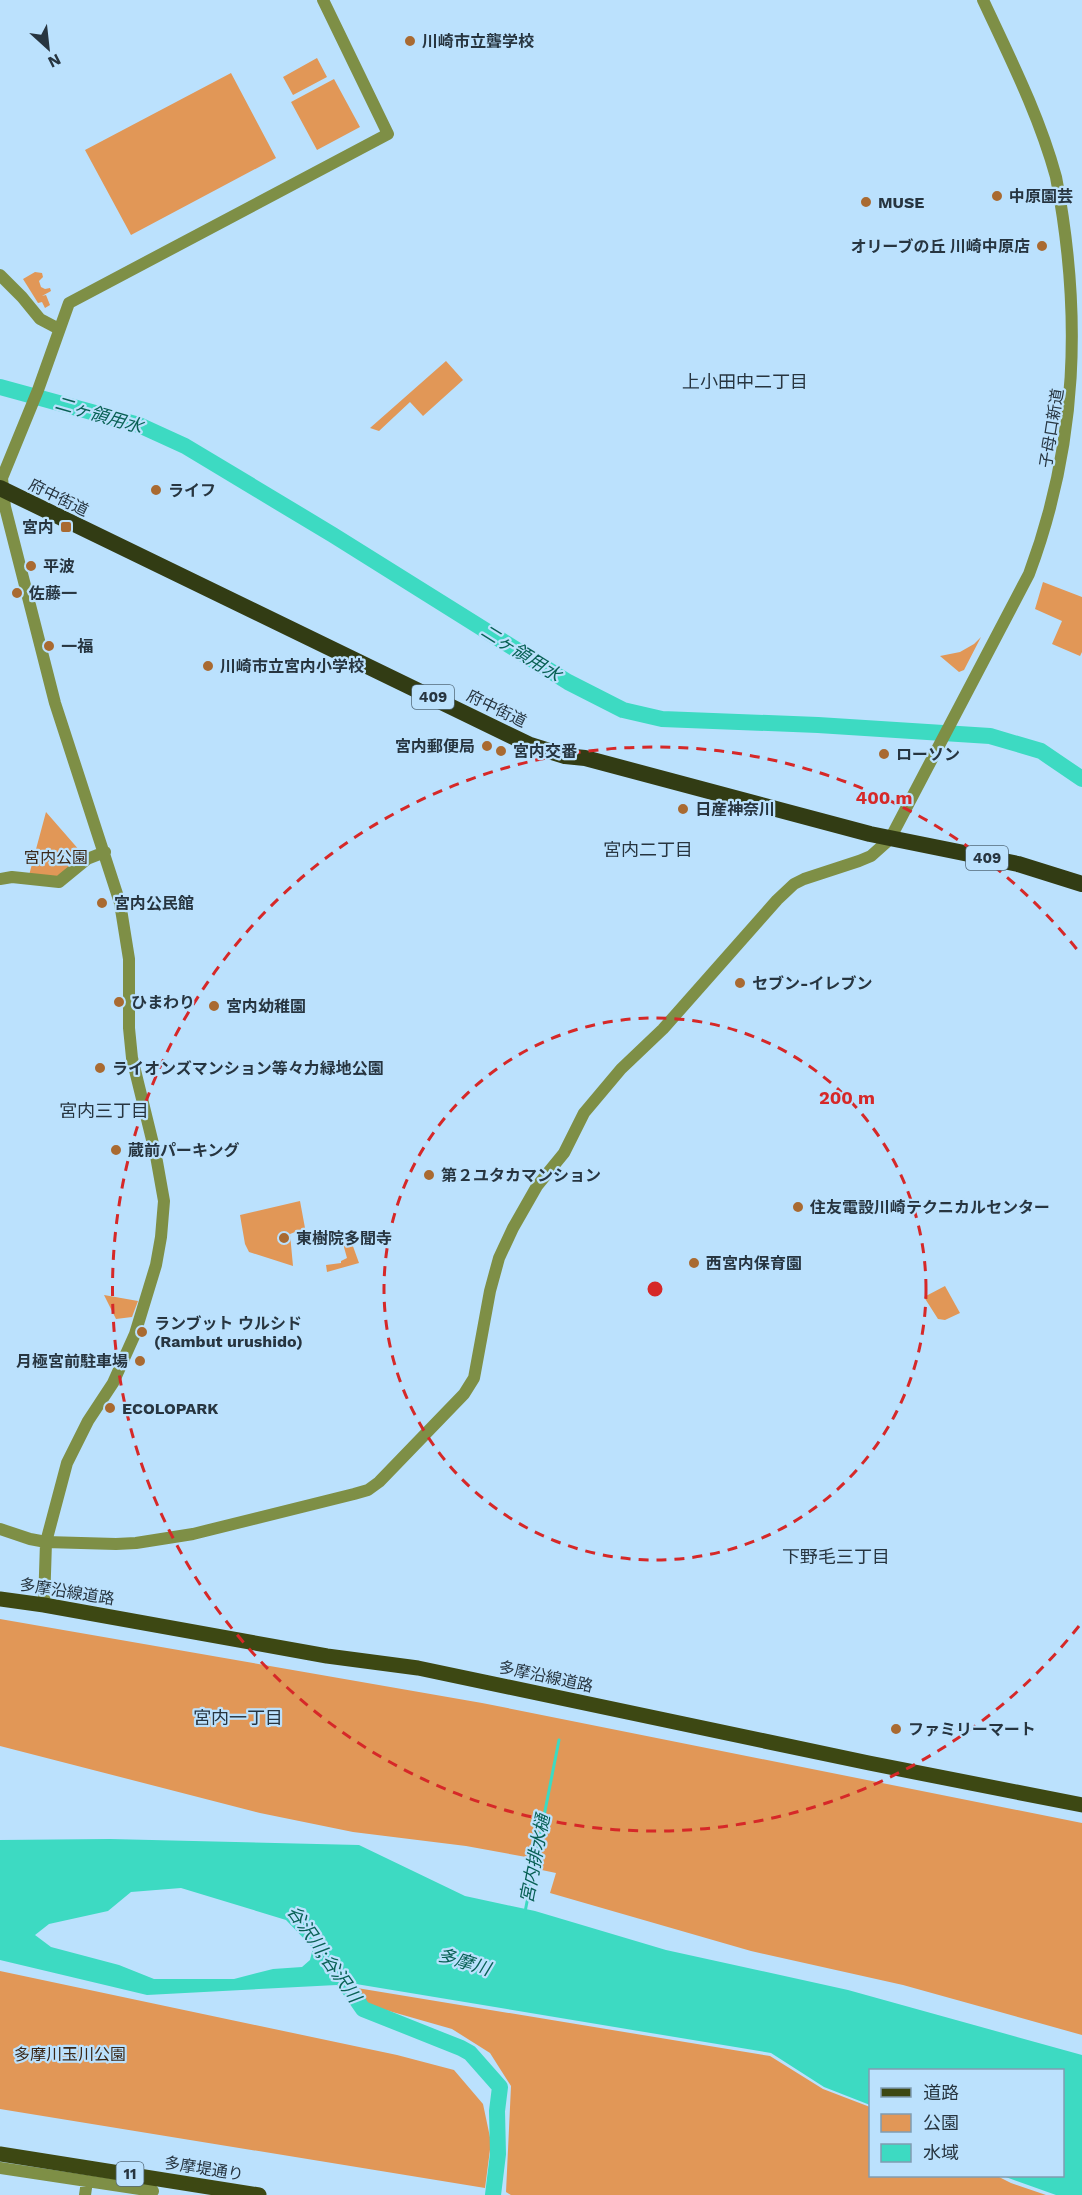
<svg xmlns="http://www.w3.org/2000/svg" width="1082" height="2195" font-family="'Work Sans','Noto Sans JP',sans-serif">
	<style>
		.green { fill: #e19757 }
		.water { fill: #3ddac2; fill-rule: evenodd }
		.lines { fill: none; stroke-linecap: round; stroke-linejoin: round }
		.stream { stroke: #3ddac2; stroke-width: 3 }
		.river { stroke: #3ddac2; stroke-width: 16 }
		.tertiary { stroke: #7e8f46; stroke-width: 12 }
		.primary { stroke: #3d4813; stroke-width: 15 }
		.trunk { stroke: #323c14; stroke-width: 16 }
		.ring { fill: none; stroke: #d62828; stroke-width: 3; stroke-dasharray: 10 8 }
		.poi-dot { fill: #a96a31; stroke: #bbe1fd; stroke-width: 2 }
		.labels { text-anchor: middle; stroke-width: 4.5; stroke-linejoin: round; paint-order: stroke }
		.shield { fill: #bbe1fd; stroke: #536979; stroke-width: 1.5 }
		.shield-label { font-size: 15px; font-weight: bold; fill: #273540 }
		.poi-label { font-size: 16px; font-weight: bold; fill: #273540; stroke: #bbe1fd; text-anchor: start }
		.street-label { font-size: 16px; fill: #273540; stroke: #bbe1fd }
		.park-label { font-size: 16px; fill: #3b2818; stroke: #bbe1fd }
		.neighbourhood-label { font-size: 18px; fill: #273540; stroke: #bbe1fd }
		.water-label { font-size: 18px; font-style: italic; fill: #096155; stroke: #bbe1fd }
		.centre { fill: #d62828; stroke: #bbe1fd; stroke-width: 3 }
		.ring-label { font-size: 18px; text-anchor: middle; font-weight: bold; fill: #d62828; stroke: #bbe1fd; stroke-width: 4.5; stroke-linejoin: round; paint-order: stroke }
	</style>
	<rect width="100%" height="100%" fill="#bbe1fd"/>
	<path class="green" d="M317 58 327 77 293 95 283 77Z
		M231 73 276 158 131 235 85 150Z
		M334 79 360 127 317 150 291 102Z
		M35 272 42 273 43 277 39 281 41 287 45 289 50 288 51 291 42 296 46 295 50 305 45 308 42 302 38 303 23 279Z
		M446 361 463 380 423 416 410 402 379 431 370 428Z
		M1043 582 1082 597V652L1080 656 1052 644 1062 621 1035 609Z
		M981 637 964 670 959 672 940 656 960 652 974 644Z
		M46 812 87 859 59 882 28 879Z
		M300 1201 305 1228 290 1234 293 1266 249 1252 245 1244 240 1215Z
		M350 1238 359 1263 327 1272 326 1265 341 1263V1261L347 1258 342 1240Z
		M945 1286 960 1313 945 1320 938 1319 924 1297Z
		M104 1295 138 1301 132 1317 116 1319Z
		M0 1619 482 1703 1082 1823V2035L903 1985 751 1951 550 1893 556 1873 537 1869 538 1862 526 1857 466 1846 353 1832 260 1813 0 1746Z
		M0 1971 397 2055 454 2070 483 2104 491 2142 485 2188 0 2109Z
		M357 1988 770 2056 823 2089 870 2107V2176H997L1011 2183 1046 2195H511L506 2192 511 2086 490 2053 452 2029 368 2005 356 1992Z"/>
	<path class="water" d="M110 1839 359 1845 465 1896 535 1911 666 1950 848 1990 1082 2055V2195H1056L1003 2176H1062V2070H870V2105L824 2087 771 2053 356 1984 147 1995 0 1960V1840ZM181 1888 286 1920 313 1948 310 1960 302 1967 273 1969 234 1979H154L119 1965 51 1947 35 1935 49 1924 108 1911 131 1892Z"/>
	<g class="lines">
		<path class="stream" d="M525 1912 559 1740"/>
		<path class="river" d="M0 387 139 425 185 446 333 535 568 682 623 710 662 719 818 725 990 736 1041 751 1082 779
			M334 1967 363 2009 461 2048 470 2053 500 2087 497 2111 498 2154 493 2195"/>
		<path class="tertiary" d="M0 275 22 297 40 319 59 329
			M0 879 12 877 59 882 87 859 105 852
			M0 1529 30 1539 46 1542 116 1544 136 1543 193 1534 354 1494 368 1490 379 1482 464 1394 474 1378 490 1291 499 1258 513 1228 537 1186 564 1153 584 1113 621 1069 663 1029 777 900 794 884 804 879 859 861 871 856 890 839 1029 574C1078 443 1082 313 1056 177 1039 115 1010 58 983 0
			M44 1605 46 1542 67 1463 88 1421 113 1383 135 1334 156 1265 161 1237 164 1201 156 1156 132 1058 129 1028V959L120 903 55 703 5 507 2 478 38 390 69 303 388 134 323 0
			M0 2168 153 2191
			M85 2195 87 2181"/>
		<path class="primary" d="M0 1599 44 1605 327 1656 418 1668 869 1763 1082 1805
			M0 2154 259 2195"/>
		<path class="trunk" d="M0 488 530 745 565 756 585 758 870 834 1018 864 1082 884"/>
	</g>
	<g class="ring">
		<circle cx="655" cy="1289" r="271"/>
		<path d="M1079 1626A542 542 0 1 1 1079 952"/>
	</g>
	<g class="poi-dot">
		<circle cx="410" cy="41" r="6"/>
		<circle cx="997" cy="196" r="6"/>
		<circle cx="866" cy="202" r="6"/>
		<circle cx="1042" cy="246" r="6"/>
		<circle cx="156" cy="490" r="6"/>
		<rect x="60" y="521" width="12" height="12" rx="3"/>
		<circle cx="31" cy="566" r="6"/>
		<circle cx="17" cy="593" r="6"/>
		<circle cx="49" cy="646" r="6"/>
		<circle cx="208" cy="666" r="6"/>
		<circle cx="487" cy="746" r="6"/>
		<circle cx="501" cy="751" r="6"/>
		<circle cx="884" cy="754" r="6"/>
		<circle cx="683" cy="809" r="6"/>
		<circle cx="102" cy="903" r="6"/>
		<circle cx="740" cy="983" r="6"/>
		<circle cx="119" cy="1002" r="6"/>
		<circle cx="214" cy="1006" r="6"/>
		<circle cx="100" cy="1068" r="6"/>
		<circle cx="116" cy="1150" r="6"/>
		<circle cx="429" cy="1175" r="6"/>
		<circle cx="798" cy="1207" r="6"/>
		<circle cx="284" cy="1238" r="6"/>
		<circle cx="694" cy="1263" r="6"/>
		<circle cx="142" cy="1332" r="6"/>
		<circle cx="140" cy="1361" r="6"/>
		<circle cx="110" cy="1408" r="6"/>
		<circle cx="896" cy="1729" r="6"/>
	</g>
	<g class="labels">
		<g class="shield">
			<rect x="412" y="685" width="42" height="24" rx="4.5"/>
			<rect x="966" y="846" width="42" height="24" rx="4.5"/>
			<rect x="116.5" y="2162" width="27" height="24" rx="4.5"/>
		</g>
		<g class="shield-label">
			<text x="433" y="702">409</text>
			<text x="987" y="863">409</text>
			<text x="130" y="2179">11</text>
		</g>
		<g class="poi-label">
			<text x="422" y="47">川崎市立聾学校</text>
			<text x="1009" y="202">中原園芸</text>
			<text x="878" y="208">MUSE</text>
			<text x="1030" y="252" text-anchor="end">オリーブの丘 川崎中原店</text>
			<text x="168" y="496">ライフ</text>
			<text x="54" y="533" text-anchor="end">宮内</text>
			<text x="43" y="572">平波</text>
			<text x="29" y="599">佐藤一</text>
			<text x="61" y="652">一福</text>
			<text x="220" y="672">川崎市立宮内小学校</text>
			<text x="475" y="752" text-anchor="end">宮内郵便局</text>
			<text x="513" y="757">宮内交番</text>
			<text x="896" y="760">ローソン</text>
			<text x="695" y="815">日産神奈川</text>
			<text x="114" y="909">宮内公民館</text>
			<text x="752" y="989">セブン-イレブン</text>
			<text x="131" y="1008">ひまわり</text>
			<text x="226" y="1012">宮内幼稚園</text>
			<text x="112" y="1074">ライオンズマンション等々力緑地公園</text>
			<text x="128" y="1156">蔵前パーキング</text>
			<text x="441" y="1181">第２ユタカマンション</text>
			<text x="810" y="1213">住友電設川崎テクニカルセンター</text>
			<text x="296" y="1244">東樹院多聞寺</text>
			<text x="706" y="1269">西宮内保育園</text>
			<text x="154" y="1329">ランブット ウルシド<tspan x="154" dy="18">(Rambut urushido)</tspan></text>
			<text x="128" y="1367" text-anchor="end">月極宮前駐車場</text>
			<text x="122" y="1414">ECOLOPARK</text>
			<text x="908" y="1735">ファミリーマート</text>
		</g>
		<g class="street-label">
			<text transform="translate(1051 428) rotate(-81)" y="6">子母口新道</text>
			<text transform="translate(59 497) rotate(26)" y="6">府中街道</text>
			<text transform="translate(497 708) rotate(26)" y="6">府中街道</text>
			<text transform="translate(67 1591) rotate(9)" y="6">多摩沿線道路</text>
			<text transform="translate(546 1676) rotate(12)" y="6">多摩沿線道路</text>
			<text transform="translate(204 2168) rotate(9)" y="6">多摩堤通り</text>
		</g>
		<g class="park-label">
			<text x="56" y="863">宮内公園</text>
			<text x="70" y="2060">多摩川玉川公園</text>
		</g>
		<g class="neighbourhood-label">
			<text x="745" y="388">上小田中二丁目</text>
			<text x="648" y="856">宮内二丁目</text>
			<text x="104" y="1117">宮内三丁目</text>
			<text x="836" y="1563">下野毛三丁目</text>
			<text x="238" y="1724">宮内一丁目</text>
		</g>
		<g class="water-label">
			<text transform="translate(99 415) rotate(16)" y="6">二ヶ領用水</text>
			<text transform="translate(521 653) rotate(32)" y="6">二ヶ領用水</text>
			<text transform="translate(535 1859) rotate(-79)" y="6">宮内排水樋</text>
			<text transform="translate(324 1954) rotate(55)" y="6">谷沢川;谷沢川</text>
			<text transform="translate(464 1962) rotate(17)" y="6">多摩川</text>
		</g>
	</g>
	<circle cx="655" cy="1289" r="9" class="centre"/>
	<g class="ring-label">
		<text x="884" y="804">400 m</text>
		<text x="847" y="1104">200 m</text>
	</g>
	<rect x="869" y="2069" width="195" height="108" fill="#bbe1fd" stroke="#809cb1" stroke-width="1.5"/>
	<rect x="881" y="2088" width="30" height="9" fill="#3d4813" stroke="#809cb1" stroke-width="1.5"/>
	<text x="923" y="2099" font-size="18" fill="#273540">道路</text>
	<rect x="881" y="2114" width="30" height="18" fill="#e19757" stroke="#809cb1" stroke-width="1.5"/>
	<text x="923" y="2129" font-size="18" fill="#273540">公園</text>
	<rect x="881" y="2144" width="30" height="18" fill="#3ddac2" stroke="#809cb1" stroke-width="1.5"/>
	<text x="923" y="2159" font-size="18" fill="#273540">水域</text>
	<g transform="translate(48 48) rotate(153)" stroke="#bbe1fd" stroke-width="4.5" paint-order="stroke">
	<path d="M0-4.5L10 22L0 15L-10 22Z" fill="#273540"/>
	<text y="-9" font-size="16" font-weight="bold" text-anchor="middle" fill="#273540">N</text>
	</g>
</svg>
